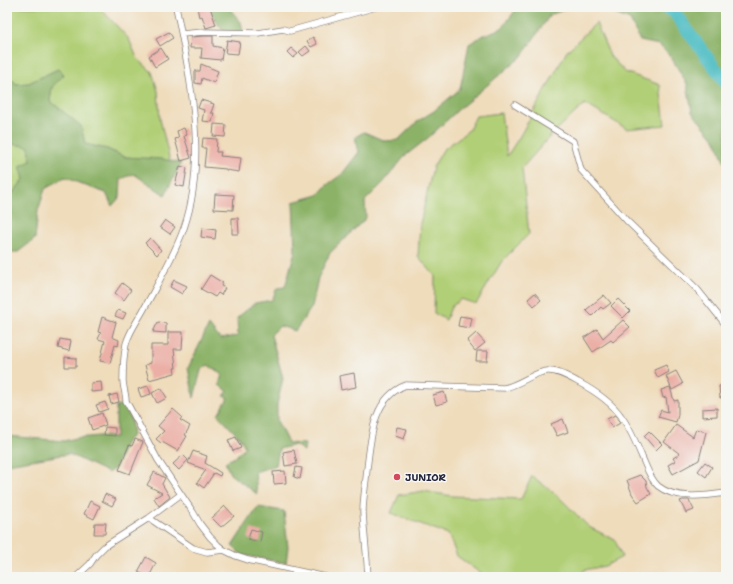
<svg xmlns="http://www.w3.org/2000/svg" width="733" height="584" font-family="'Shantell Sans',sans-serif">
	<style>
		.green { fill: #b1cf76; stroke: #6a7858 }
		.forest { fill: #8cb267; stroke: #576a51 }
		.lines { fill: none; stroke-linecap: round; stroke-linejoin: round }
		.river { stroke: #4fbec4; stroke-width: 13 }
		.building { fill: #ebafa6 }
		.minor-casing { stroke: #887f7b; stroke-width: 7 }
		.minor { stroke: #fff; stroke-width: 5.5 }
		.poi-dot { fill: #d1495b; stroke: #f6f6f2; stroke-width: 1.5 }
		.labels { text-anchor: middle; stroke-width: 3; stroke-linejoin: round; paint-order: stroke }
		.poi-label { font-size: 10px; font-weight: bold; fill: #22223b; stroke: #f6f6f2; text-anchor: start }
	</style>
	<rect width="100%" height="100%" fill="#f6f6f2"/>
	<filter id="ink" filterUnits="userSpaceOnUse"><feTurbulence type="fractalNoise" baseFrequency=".025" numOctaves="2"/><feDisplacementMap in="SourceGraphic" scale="8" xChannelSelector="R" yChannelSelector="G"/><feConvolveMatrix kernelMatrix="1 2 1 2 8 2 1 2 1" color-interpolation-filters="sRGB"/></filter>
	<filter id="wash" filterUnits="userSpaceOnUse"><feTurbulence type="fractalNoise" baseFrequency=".012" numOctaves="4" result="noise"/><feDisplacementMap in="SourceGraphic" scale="16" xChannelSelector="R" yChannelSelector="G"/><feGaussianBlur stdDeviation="0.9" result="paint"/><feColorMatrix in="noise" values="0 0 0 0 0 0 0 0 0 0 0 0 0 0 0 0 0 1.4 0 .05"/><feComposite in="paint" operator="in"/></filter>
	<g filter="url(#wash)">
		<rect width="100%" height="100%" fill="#efdcbb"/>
		<path class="green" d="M7 7H99L129 39 137 58 152 72 158 91 160 119 170 161 125 157 107 149 85 144 81 126 50 101 52 87 64 75 58 69 29 83 16 84 7 73Z
			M596 23 610 56 625 72 660 85 665 125 627 129 585 104 552 134 522 168 529 234 502 261 476 304 461 299 451 307 446 320 434 313 435 276 418 256 420 224 433 167 443 150 469 130 476 116 501 113 507 156 520 136 567 51Z
			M7 126 30 147C30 151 31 156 31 160 30 173 17 190 7 197Z
			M532 476 559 497 589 527 615 540 622 557 605 566 584 570 582 577H488L483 575 457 556 448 534 391 513 399 495 424 491 452 496 521 499Z"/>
		<path class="forest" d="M205 7H228L241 22 243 32 236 36H227Z
			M518 7H588L568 8 550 15 521 57 460 108 428 138 405 156 383 183 365 201 366 218 330 253 318 278 312 307 295 331 280 326 271 335 283 378 277 405V421L288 443 305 444 304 451 295 445 279 449 276 465 255 472 257 494 230 474 225 462 235 457 245 447 240 438 218 415 228 398 224 396 228 391 219 385 222 374 208 365 201 370 194 398 188 368 209 325 220 339 238 336 237 318 255 303 272 300 277 288 285 287 295 251 293 202 318 195 327 185 342 174 359 152 355 137 364 132 385 141 398 140 418 121 434 111 460 89 469 44 484 35 502 28Z
			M597 7H723L726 12V166L716 141 692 112 687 84 671 57 659 45 640 41 630 20Z
			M58 69 64 75 52 87 50 101 81 126 85 144 107 149 125 157 162 159 181 163 165 195 134 174 121 179 120 197 112 206 106 193 86 186 65 177 45 189 38 211 35 239 18 252H7V197L15 191 24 179 20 166 31 161 29 147 8 143 7 73 16 84 29 83Z
			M122 404 131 418 133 435 126 442 116 467 109 473 69 454 7 464V436L64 441 76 438 100 436 116 437V407Z
			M258 507 284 511 288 547 286 563 242 555 232 546Z"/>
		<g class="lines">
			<path class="river" d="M665 7 674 12 726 83"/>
		</g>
		<g id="blocks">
			<path class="building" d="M197 7H210L216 25 206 28 202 16 199 17Z
				M169 32 173 38 160 46 156 39Z
				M203 36H213V46L223 48 221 60 201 58 202 48H190L191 37Z
				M313 37 317 44 311 47 307 41Z
				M227 40 240 42 238 54 225 53Z
				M306 46 310 51 303 56 299 52Z
				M161 48 168 59 155 67 149 56Z
				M291 48 298 54 293 58 287 52Z
				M201 64 218 71 214 83 202 78 201 84 195 83V71H200Z
				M201 100 214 104 211 113H214L212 122 202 121 204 110 198 108Z
				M214 124 226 125 225 137 213 136Z
				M184 128 187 135 184 136 191 158 181 161 175 139 179 138 177 131Z
				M203 138 217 139 216 152H221L220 156 241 158 239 172 226 170V169L204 167 206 148H202Z
				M180 166 187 168 184 187 175 185Z
				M215 194 234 195 233 210 214 209Z
				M232 218H238L239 234H232Z
				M165 220 175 227 170 234 160 227Z
				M202 228 216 230 215 239 201 237Z
				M150 238 161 250 157 255 145 243Z
				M210 275 223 283 221 286 225 288 221 295 218 293 215 297 201 289Z
				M174 280 187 286 182 294 170 287Z
				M122 283 131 290 124 300 115 293Z
				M535 293 541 300 534 306 528 299Z
				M604 295 611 303 603 309 601 307 592 316 586 310Z
				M618 299 630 311 623 318 611 306Z
				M118 310 126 313 123 319 115 316Z
				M460 316 472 318 470 328 458 326Z
				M102 317 116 322 112 337 119 340 118 346 115 345 110 363 100 361 105 341 98 339 101 333 98 332Z
				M623 320 630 327 613 342 611 340 593 352 584 338 597 329 603 338Z
				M158 322 166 323V333L153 332Z
				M168 332H183L182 349H174L176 368H174L175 373 149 380 145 365 151 363V345H168Z
				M476 333 485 343 475 351 467 341Z
				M60 339 71 341 69 351 58 348Z
				M477 351H488L487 361H476Z
				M65 357 76 358V367H65Z
				M666 365 669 372 658 378 654 370Z
				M676 371 683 384 672 390 666 376Z
				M354 373 356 387 341 390 339 376Z
				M101 382 102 391 91 392V383Z
				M726 385V397L720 398 719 386Z
				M148 386 151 394 141 397 138 389Z
				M670 387 674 401 678 400V415L676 422 658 417 661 410 668 412 666 397 663 398 661 390Z
				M161 388 167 398 157 403 152 393Z
				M444 392 447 402 436 405 433 395Z
				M117 394 119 402 111 404 109 396Z
				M105 402 108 409 99 412 96 405Z
				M717 408V416L702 417V409Z
				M173 409 182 417 180 420 190 426 185 435 187 436 178 451 162 442 161 443 156 439 164 431 158 426Z
				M102 413 106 425 92 430 88 418Z
				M615 415 620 423 612 428 607 419Z
				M563 419 568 432 557 436 551 424Z
				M676 425 693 437 696 429 706 432 699 460 673 474 668 465 675 461 673 458 680 454 664 442Z
				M105 427 115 428V436L104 435Z
				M397 427 407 429 404 439 395 436Z
				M649 431 662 444 656 450 644 436Z
				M236 437 241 448 233 451 228 440Z
				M135 439 143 442 130 474 119 470 129 445 132 446Z
				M294 450 297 464 285 466 283 452Z
				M193 451 207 456 205 463 221 473 220 476 214 473 204 488 197 483 206 470 188 463Z
				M183 455 188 460 179 470 173 464Z
				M705 462 712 467 706 477 698 471Z
				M296 467 302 468 300 479 294 477Z
				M285 471 286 483 274 484 273 472Z
				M154 472 165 478 162 484 170 497 159 506 154 498 162 493 147 485Z
				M640 475 646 481 647 487 651 494 638 502 632 494 627 480Z
				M105 494 116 499 112 506 102 501Z
				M683 500H689L694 510 686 513 680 501Z
				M90 501 100 506 94 519 84 514Z
				M225 506 234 516 221 527 212 518Z
				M95 523H106L105 534H94Z
				M251 529 262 532 260 542 248 539Z
				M146 557 156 563 149 577 138 572Z"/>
		</g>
	</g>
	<g filter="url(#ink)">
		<use href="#blocks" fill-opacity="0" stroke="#887f7b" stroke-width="1"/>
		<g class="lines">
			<defs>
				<path id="minor" d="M176 7C190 76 208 159 184 228 174 256 158 283 144 309 138 320 129 332 126 344 124 355 123 369 123 380 123 387 126 394 126 401L158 460 193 512 200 524 210 537 218 545 224 550 236 556 248 560 326 577
					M182 34 203 32 258 33 283 29 290 31 376 7
					M515 105 573 141 581 170 627 221 697 289 726 325
					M149 518 193 548 207 552 224 550
					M76 577 90 564 96 555 105 546 149 518 180 495
					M368 577C367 555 364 534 363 512 363 498 366 483 367 469 371 438 372 398 406 385L504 388C520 385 534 372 547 371 557 370 569 377 578 382 593 390 611 402 621 416 630 428 636 443 642 457 646 466 650 479 658 486 675 500 705 496 726 493"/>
			</defs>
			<use href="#minor" class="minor-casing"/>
			<use href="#minor" class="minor"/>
		</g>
	</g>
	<circle class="poi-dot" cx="397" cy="477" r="4"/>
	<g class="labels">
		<g class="poi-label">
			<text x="405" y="481">JUNIOR</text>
		</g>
	</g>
	<rect width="733" height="584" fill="none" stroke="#f6f6f2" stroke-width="24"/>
</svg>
